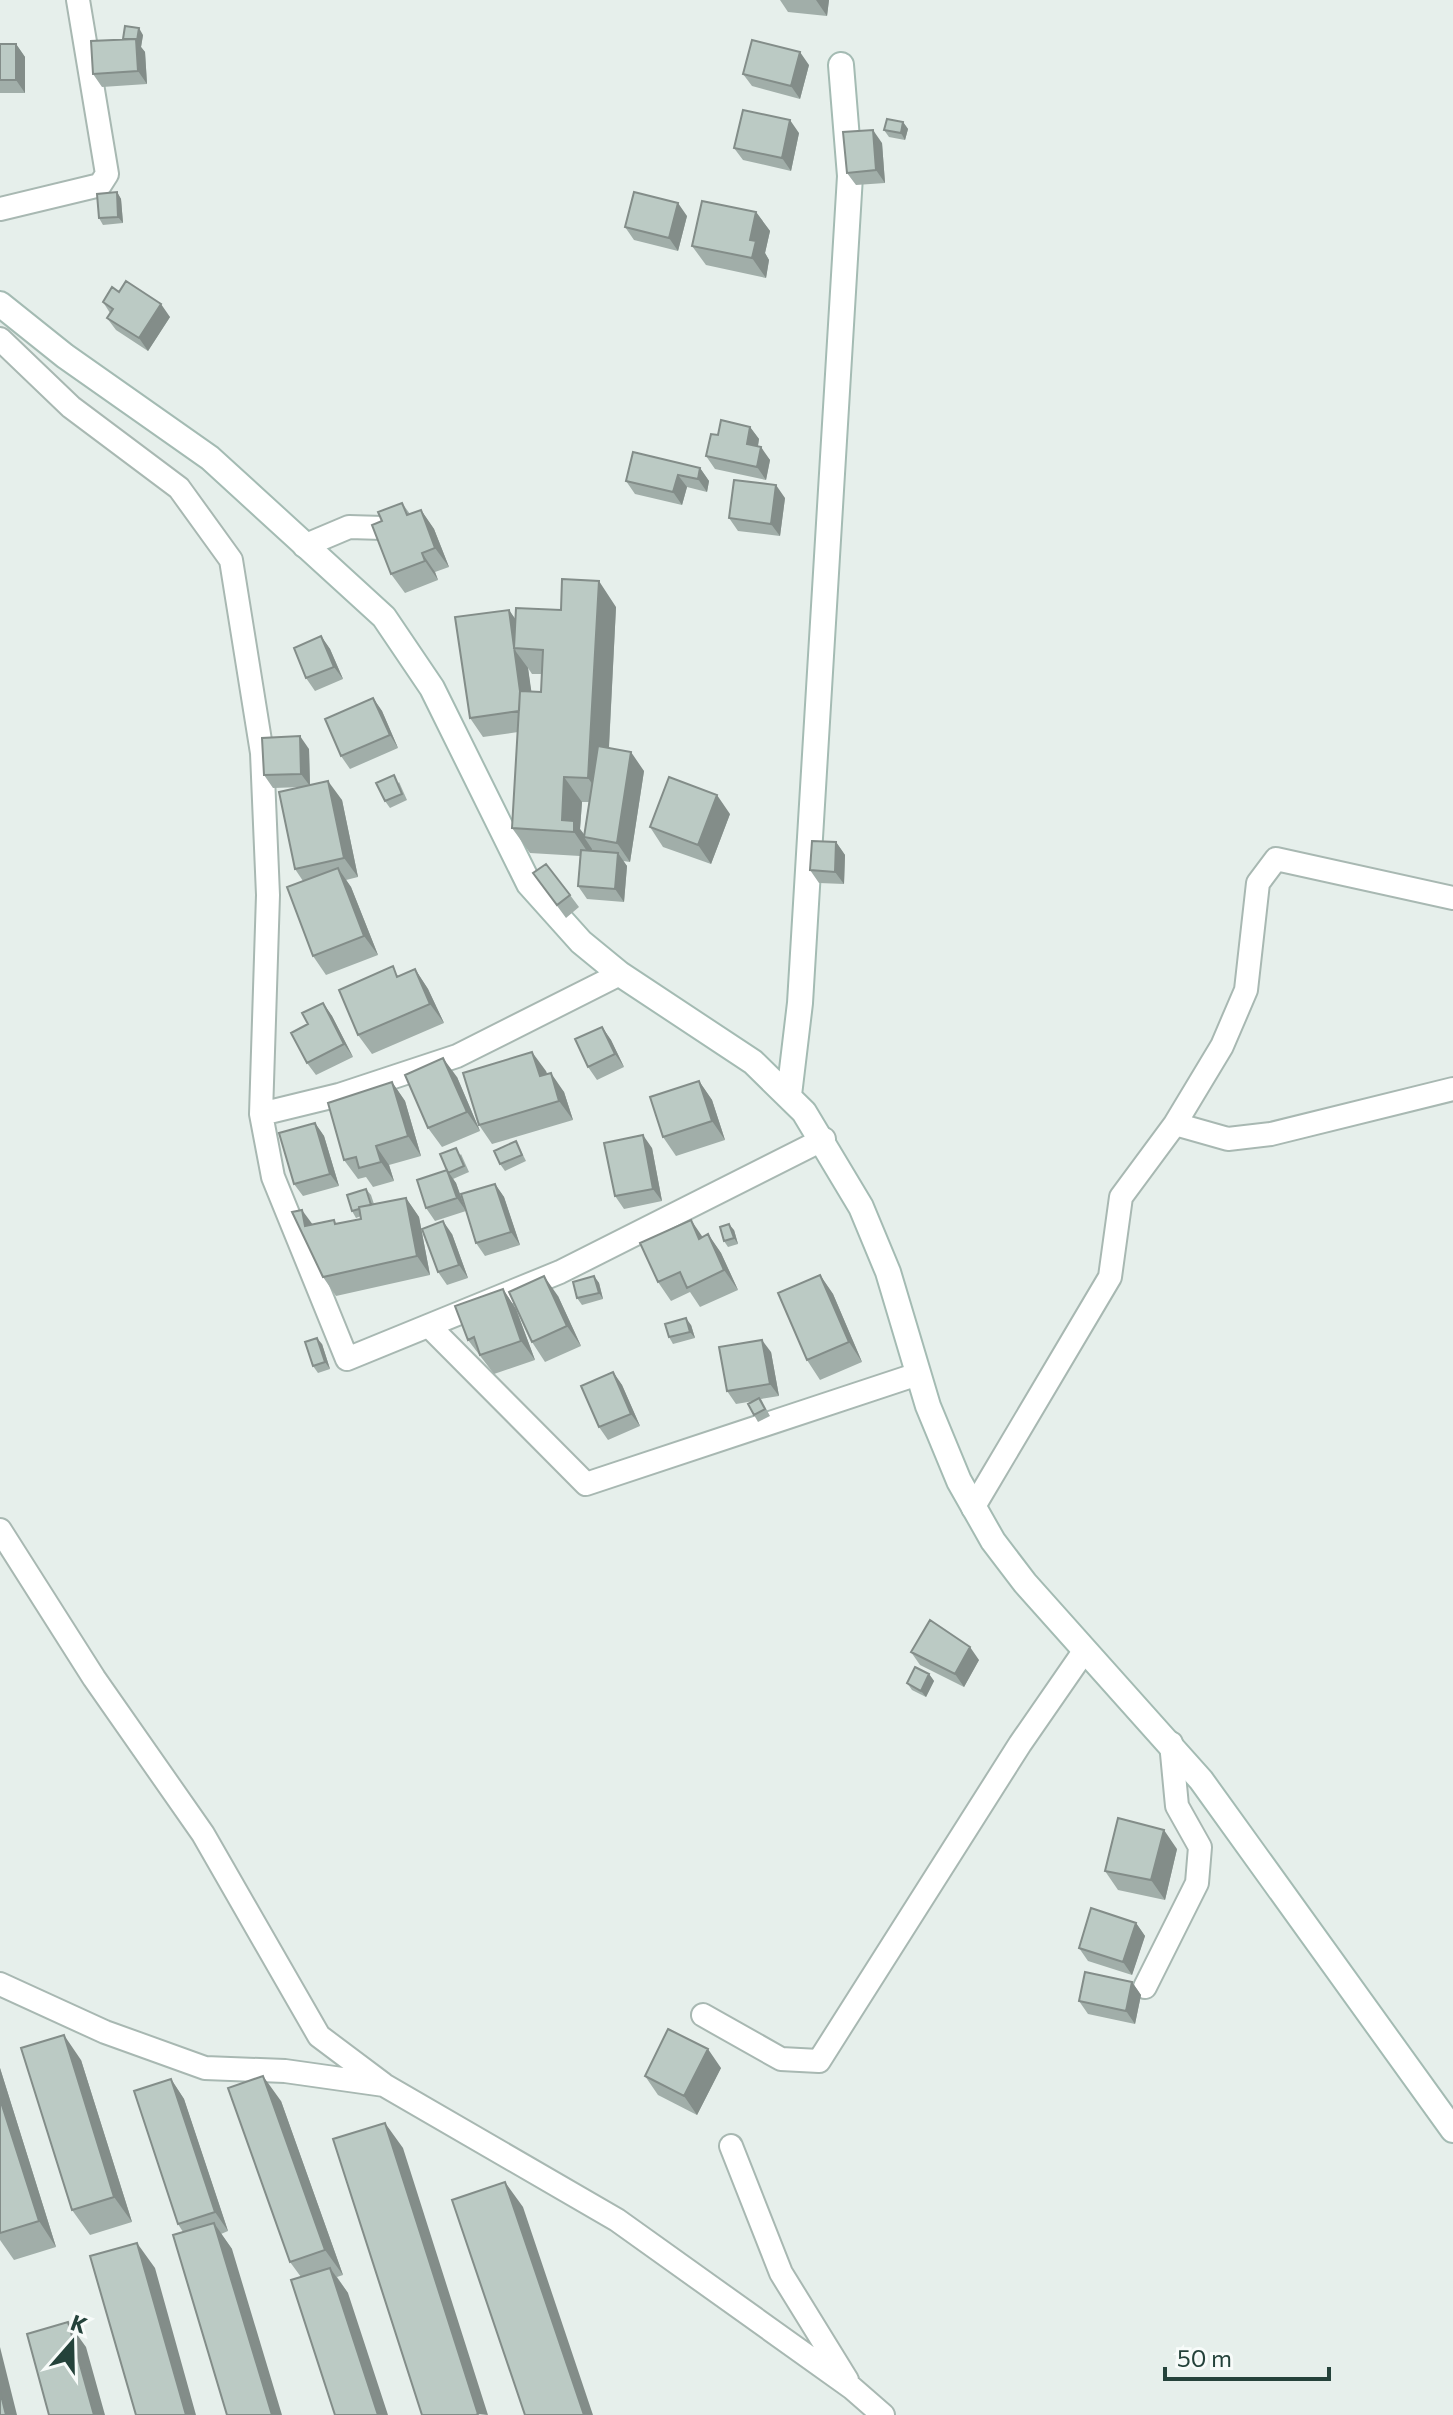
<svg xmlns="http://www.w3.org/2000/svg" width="1453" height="2415" font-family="Commissioner,sans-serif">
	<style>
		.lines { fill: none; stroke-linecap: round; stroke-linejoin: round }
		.street-casing { stroke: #a8b8b2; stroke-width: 26 }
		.secondary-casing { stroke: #a4bbb3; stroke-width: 28 }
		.street { stroke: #fff; stroke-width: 22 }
		.secondary { stroke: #fff; stroke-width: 24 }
		.wall { fill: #a1aea9; fill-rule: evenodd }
		.shaded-wall { fill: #838d89 }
		.building { fill: #bbcac4; stroke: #838d89; stroke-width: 2 }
	</style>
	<rect width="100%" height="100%" fill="#e6efeb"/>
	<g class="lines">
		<defs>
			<path id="street" d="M0 209 100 185 107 174 78 0
				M0 339 71 407 179 488 231 560 262 753 268 895 261 1114 273 1177 347 1359 560 1272 824 1139
				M304 546 349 527 383 528
				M261 1114 339 1095 457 1056 620 974
				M1175 1124 1222 1046 1246 990 1258 883 1276 859 1453 898
				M429 1326 586 1484 918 1374
				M973 1508 1110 1277 1121 1197 1175 1124 1228 1139 1271 1134 1453 1089
				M0 1530 94 1678 203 1834 319 2036 383 2084
				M0 1984 105 2032 205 2068 285 2071 384 2085 617 2220 852 2388 883 2415
				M1145 1987 1197 1883 1200 1847 1177 1806 1171 1743
				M703 2015 781 2059 819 2061 1020 1744 1085 1650
				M731 2146 781 2273 847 2380"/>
			<path id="secondary" d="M0 304 65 356 210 458 384 617 432 688 529 884 581 942 620 974 753 1062 804 1112 861 1207 888 1272 928 1406 959 1481 993 1541 1025 1583 1201 1780 1453 2130
				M789 1095 800 1003 850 176 841 65"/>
		</defs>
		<use href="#street" class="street-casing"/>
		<use href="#secondary" class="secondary-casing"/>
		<use href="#street" class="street"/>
		<use href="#secondary" class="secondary"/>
	</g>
	<path class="wall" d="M780 0H829L827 16 788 12Z
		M143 35 141 47 145 52 147 84 102 87 93 74 123 39Z
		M0 44H16L25 57V93H0Z
		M809 65 800 99 752 86 743 74Z
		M903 122 908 129 905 140 889 137 884 130Z
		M799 133 791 171 743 160 734 148Z
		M882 143 885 183 856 185 847 173Z
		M117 192 121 199 123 223 103 225 99 218Z
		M756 212 770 231 765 253 769 260 766 278 706 265 692 246Z
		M687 216 678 251 634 240 625 227Z
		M119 292 170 317 148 351 116 330 107 318 110 313 103 302Z
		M750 427 759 439 758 446 770 460 766 480 715 469 706 456 718 435Z
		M700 468 709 481 707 492 687 487 682 505 635 494 626 481Z
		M785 498 780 536 738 531 729 518Z
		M402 503 410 514 421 510 434 529 449 567 435 572 438 580 405 593 391 574 382 521Z
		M616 607 609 748 644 771 630 862 623 861 627 866 624 902 587 899 578 886 580 856 530 853 512 828 518 732 483 737 470 718 509 610 516 620 561 610ZM528 668 532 674H542L541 692H531ZM582 802H589L584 835 580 829Z
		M321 636 330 649 343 679 315 691 306 678Z
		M373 698 382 711 398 748 350 769 341 756Z
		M309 749 310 785 342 800 358 877 346 880 351 887 378 955 326 975 313 956 303 881 295 869 303 787 273 788 264 775Z
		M399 782 407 800 390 808 385 801Z
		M730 814 711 864 663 847 650 827Z
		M836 842 845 855 844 884 819 883 810 870Z
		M533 873 570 895 579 907 566 918Z
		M415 969 428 989 444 1023 372 1054 358 1035Z
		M323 1003 332 1016 353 1057 316 1075 307 1063Z
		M602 1027 611 1040 624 1067 597 1080 588 1067Z
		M546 1071 547 1074 564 1092 573 1120 492 1144 479 1125Z
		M457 1077 480 1131 442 1147 428 1128Z
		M699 1081 712 1100 725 1140 676 1156 663 1137Z
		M392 1082 405 1101 421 1156 389 1165 394 1181 373 1187 366 1177 358 1179 344 1160Z
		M315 1123 324 1136 339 1186 303 1196 294 1184Z
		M516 1141 526 1161 505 1171 500 1164Z
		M652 1148 662 1201 624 1209 615 1196Z
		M461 1154 469 1172 453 1179 456 1183 466 1211 435 1221 426 1208 447 1170Z
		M495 1184 504 1197 520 1245 485 1256 476 1243Z
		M366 1189 371 1195 374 1204 406 1198 419 1217 430 1275 336 1296 323 1277 312 1224H336L361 1219V1216L356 1218 352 1211Z
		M734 1230 738 1244 728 1247 724 1241Z
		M452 1234 468 1278 447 1285 438 1272Z
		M708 1234 721 1253 738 1290 700 1307 690 1292 671 1301 658 1282 703 1237Z
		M820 1275 833 1294 862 1362 820 1380 807 1360Z
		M594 1276 599 1283 603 1299 582 1305 577 1298Z
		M503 1289 516 1309 535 1360 494 1374 468 1340Z
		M558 1296 581 1346 545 1362 532 1342Z
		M691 1325 695 1338 673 1344 669 1337Z
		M322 1344 330 1369 318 1373 313 1366Z
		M771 1352 779 1396 761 1399 770 1416 758 1422 754 1415V1401L736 1404 727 1391Z
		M613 1372 622 1385 640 1426 608 1440 599 1427Z
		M911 1652 979 1660 964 1687 920 1665Z
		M929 1674 934 1681 926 1697 912 1690 907 1683Z
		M1177 1849 1165 1900 1118 1890 1105 1871Z
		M1136 1923 1145 1936 1132 1975 1088 1961 1079 1948Z
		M1132 1982 1141 1995 1135 2024 1088 2014 1079 2001Z
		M81 2060 132 2222 90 2235 72 2210Z
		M0 2068 56 2247 14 2260 0 2240Z
		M721 2068 697 2115 658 2095 645 2076Z
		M171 2079 184 2099 228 2231 221 2234 232 2249 183 2232 178 2224Z
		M281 2101 343 2275 337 2277 348 2293 301 2277 290 2262Z"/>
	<path class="shaded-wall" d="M816 0H829L827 16Z
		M139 28 143 35 141 47 145 52 147 84 138 71 136 39Z
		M16 44 25 57V93L16 80Z
		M800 52 809 65 800 99 791 86Z
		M790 120 799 133 791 171 782 158Z
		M903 122 908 129 905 140 901 133Z
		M873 130 882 143 885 183 876 170Z
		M117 192 121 199 123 223 118 217Z
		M678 203 687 216 678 251 669 238Z
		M756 212 770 231 765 253 769 260 766 278 752 258 750 240Z
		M161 304 170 317 148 351 139 338Z
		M750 427 759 439 756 457 747 444Z
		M761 447 770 460 766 480 757 467Z
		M700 468 709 481 707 492 698 479Z
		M678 475 687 487 682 505 673 492Z
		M776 485 785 498 780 536 771 524Z
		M421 510 434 529 449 567 435 548Z
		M422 553 435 572 438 580 425 561Z
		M599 581 616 607 606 803 588 778Z
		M509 610 522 629 514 648Z
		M321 636 330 649 343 679 334 667Z
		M514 649 528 668 537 730 523 711Z
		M373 698 382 711 398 748 390 735Z
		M300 736 309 749 310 786 301 774Z
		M631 752 644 771 630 862 617 843Z
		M564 777 582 802 580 829 587 838 584 837 592 849 591 857 574 832 562 820Z
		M328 781 342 800 358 877 344 858Z
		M717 795 730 814 711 864 698 845Z
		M836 842 845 855 844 884 835 872Z
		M618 853 627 866 624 902 615 889Z
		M338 868 351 887 378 955 364 936Z
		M415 969 428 989 444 1023 430 1004Z
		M323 1003 332 1016 353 1057 344 1044Z
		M602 1027 611 1040 624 1067 615 1054Z
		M532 1052 546 1071 553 1095 540 1076Z
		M443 1058 457 1077 480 1131 467 1112Z
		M551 1073 564 1092 573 1120 559 1101Z
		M699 1081 712 1100 725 1140 712 1121Z
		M392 1082 405 1101 421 1156 408 1136Z
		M315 1123 324 1136 339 1186 330 1174Z
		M643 1135 652 1148 662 1201 653 1189Z
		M376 1146 389 1165 394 1181 381 1162Z
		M447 1170 456 1183 466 1211 457 1198Z
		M495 1184 504 1197 520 1245 511 1232Z
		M406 1198 419 1217 430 1275 417 1256Z
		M302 1210 316 1229 305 1226Z
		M691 1220 704 1239H699Z
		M443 1221 452 1234 468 1278 459 1265Z
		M729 1224 734 1230 738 1244 734 1238Z
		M708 1234 721 1253 738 1290 724 1270Z
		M820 1275 833 1294 862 1362 849 1342Z
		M544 1276 558 1296 581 1346 567 1326Z
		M594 1276 599 1283 603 1299 599 1293Z
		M503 1289 516 1309 535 1360 521 1341Z
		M686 1318 691 1325 695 1338 690 1332Z
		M317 1338 322 1344 330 1369 325 1362Z
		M762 1340 771 1352 779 1396 770 1384Z
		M613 1372 622 1385 640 1426 631 1414Z
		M970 1647 979 1660 964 1687 955 1674Z
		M929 1674 934 1681 926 1697 921 1691Z
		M1164 1830 1177 1849 1165 1900 1151 1880Z
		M1136 1923 1145 1936 1132 1975 1123 1962Z
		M1132 1982 1141 1995 1135 2024 1126 2011Z
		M64 2035 81 2060 132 2222 114 2197Z
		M708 2049 721 2068 697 2115 684 2096Z
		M0 2068 56 2247 39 2221 0 2099Z
		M263 2076 281 2101 343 2275 325 2250Z
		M171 2079 184 2099 228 2231 215 2212Z
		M385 2123 403 2148 488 2415 478 2414Z
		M505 2182 523 2207 593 2415H584Z
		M214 2223 232 2249 282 2415H272Z
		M137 2243 155 2268 196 2415H186Z
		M330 2268 348 2293 388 2415H378Z
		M68 2322 86 2347 105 2415H94Z
		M0 2347 17 2415H6L0 2391Z"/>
	<path class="building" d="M125 26 139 28 137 41 136 39H123Z
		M136 39 138 71 93 74 91 41Z
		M752 40 800 52 791 86 743 74Z
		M0 44H16V80H0Z
		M743 110 790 120 782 158 734 148Z
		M887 119 903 122 901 133 884 130Z
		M873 130 876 170 847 173 843 132Z
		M117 192 118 217 99 218 97 194Z
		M634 192 678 203 669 238 625 227Z
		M702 201 756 212 750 240 756 241 752 258 692 246Z
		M126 281 161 304 139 338 107 318 113 309 103 302 112 287 119 292Z
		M721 420 750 427 747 444 761 447 757 467 706 456 711 434 718 435Z
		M633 452 700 468 698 479 678 475 673 492 626 481Z
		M734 480 776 485 771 524 729 518Z
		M402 503 407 515 421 510 435 548 422 553 425 561 391 574 372 525 382 521 378 512Z
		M562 579 599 581 588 778 564 777 562 820 574 821V832L512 828 520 691 541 692 543 650 514 648 516 608 561 610Z
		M509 610 520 691 519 711 470 718 455 617Z
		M321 636 334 667 306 678 294 648Z
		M373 698 390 735 341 756 325 719Z
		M300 736 301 774 264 775 262 738Z
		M598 746 631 752 617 843 584 837Z
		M394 775 402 794 385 801 376 783Z
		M669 777 717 795 698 845 650 827Z
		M328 781 344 858 295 869 279 792Z
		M812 841 836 842 835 872 810 870Z
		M581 850 618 853 615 889 578 886Z
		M546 864 570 895 557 905 533 873Z
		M338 868 364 936 313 956 287 887Z
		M393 966 397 977 415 969 430 1004 358 1035 339 990Z
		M323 1003 344 1044 307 1063 291 1033 308 1024 302 1013Z
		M602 1027 615 1054 588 1067 575 1039Z
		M532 1052 540 1076 551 1073 559 1101 479 1125 463 1073Z
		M443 1058 467 1112 428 1128 405 1075Z
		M699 1081 712 1121 663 1137 650 1097Z
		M392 1082 408 1136 376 1146 381 1162 359 1168 356 1157 344 1160 328 1103Z
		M315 1123 330 1174 294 1184 279 1133Z
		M643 1135 653 1189 615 1196 604 1143Z
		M516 1141 522 1155 500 1164 494 1151Z
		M456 1148 464 1166 448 1173 440 1154Z
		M447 1170 457 1198 426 1208 417 1180Z
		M495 1184 511 1232 476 1243 461 1194Z
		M366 1189 371 1205 359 1207V1209L352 1211 347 1195Z
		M406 1198 417 1256 323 1277 292 1212 302 1210 305 1226 334 1220 335 1224 361 1219 359 1207Z
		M691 1220 699 1239 708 1234 724 1270 687 1288 680 1272 658 1282 640 1243Z
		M443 1221 459 1265 438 1272 422 1229Z
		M729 1224 734 1238 724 1241 720 1227Z
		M820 1275 849 1342 807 1360 778 1293Z
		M544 1276 567 1326 532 1342 509 1292Z
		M594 1276 599 1293 577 1298 573 1282Z
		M503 1289 521 1341 480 1355 474 1337 468 1340 455 1306Z
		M686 1318 690 1332 669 1337 665 1324Z
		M317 1338 325 1362 313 1366 305 1342Z
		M762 1340 770 1384 727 1391 719 1347Z
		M613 1372 631 1414 599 1427 581 1386Z
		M759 1398 765 1409 754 1415 748 1404Z
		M930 1620 970 1647 955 1674 911 1652Z
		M915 1667 929 1674 921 1691 907 1683Z
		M1118 1818 1164 1830 1151 1880 1105 1871Z
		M1091 1908 1136 1923 1123 1962 1079 1948Z
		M1085 1972 1132 1982 1126 2011 1079 2001Z
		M668 2029 708 2049 684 2096 645 2076Z
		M64 2035 114 2197 72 2210 21 2048Z
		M263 2076 325 2250 290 2262 228 2088Z
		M171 2079 215 2212 178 2224 134 2091Z
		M0 2099 39 2221 0 2233Z
		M385 2123 478 2414 476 2415H422L333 2139Z
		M505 2182 584 2415H525L452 2200Z
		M214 2223 272 2415H227L173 2235Z
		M137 2243 186 2415H136L90 2256Z
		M330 2268 378 2415H335L291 2280Z
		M68 2322 94 2415H49L27 2334Z
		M0 2391 6 2415H0Z"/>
	<g transform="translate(72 2343) rotate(20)" stroke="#f7fbf9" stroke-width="6" paint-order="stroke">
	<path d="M0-6L14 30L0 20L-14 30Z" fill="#24423a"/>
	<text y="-12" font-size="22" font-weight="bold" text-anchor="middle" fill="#24423a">K</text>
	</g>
	<path d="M1165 2367v12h164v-12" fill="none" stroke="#24423a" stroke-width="4"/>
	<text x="1177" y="2367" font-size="24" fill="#24423a" stroke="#f7fbf9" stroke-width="6" paint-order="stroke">50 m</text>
</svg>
